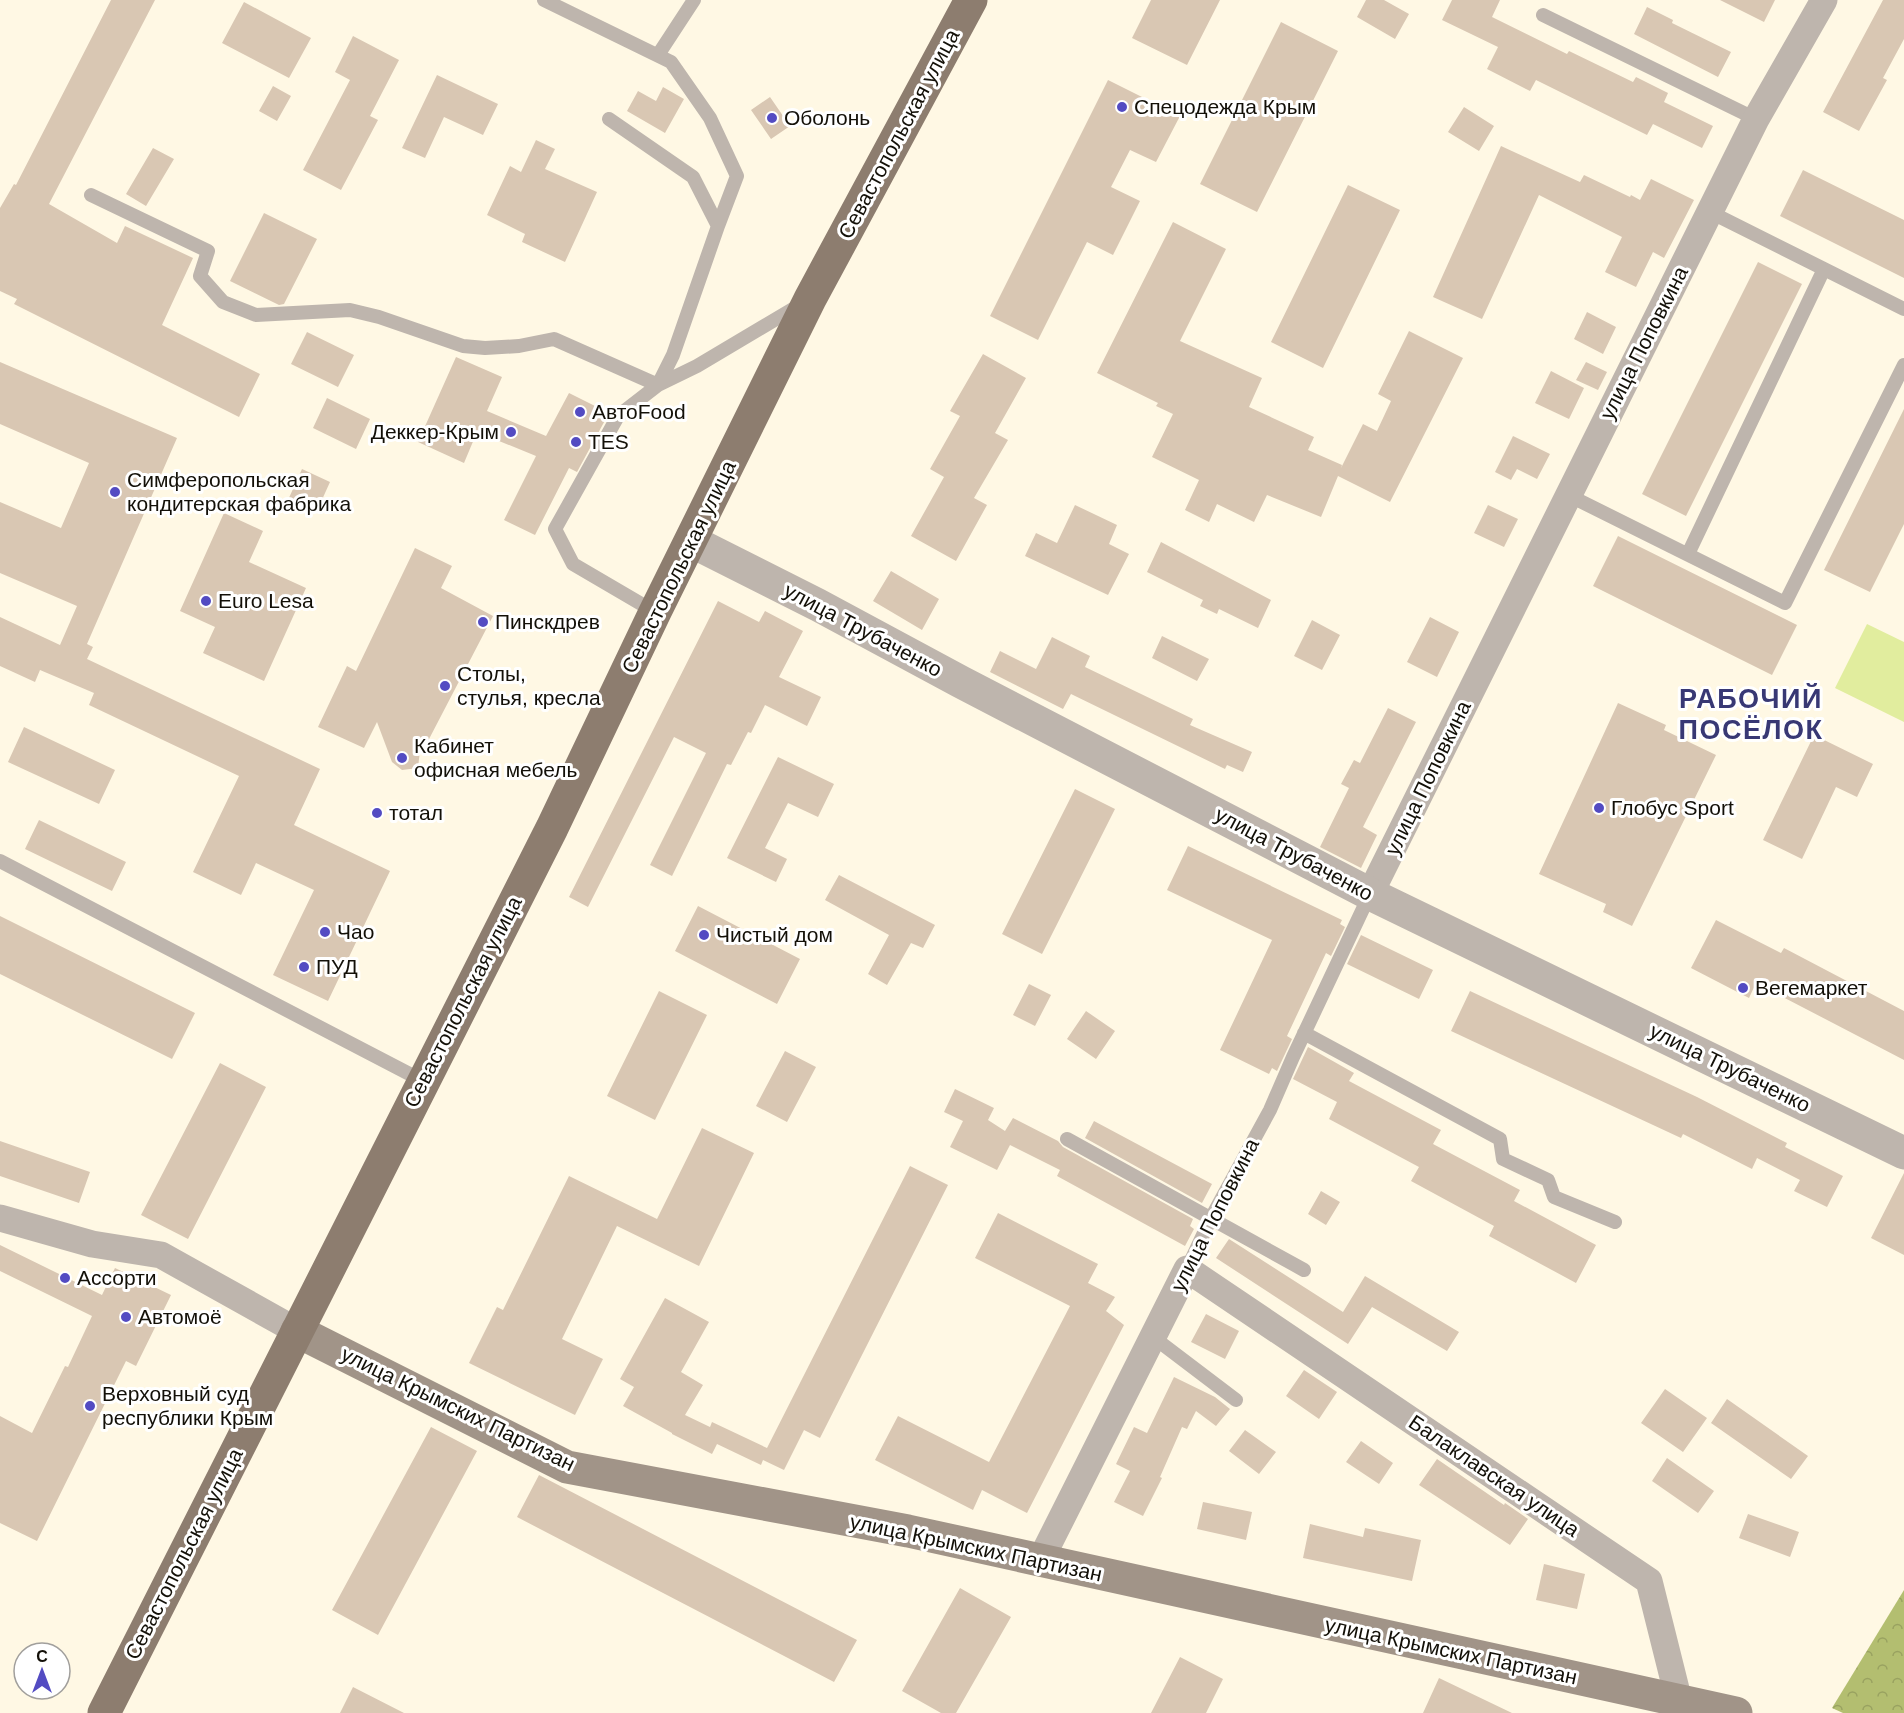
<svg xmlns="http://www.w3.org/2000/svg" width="1904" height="1713" font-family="Helvetica,sans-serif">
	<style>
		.forest { fill: url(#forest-crowns) }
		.pitch { fill: #e1ed9e }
		.building { fill: #d9c7b3 }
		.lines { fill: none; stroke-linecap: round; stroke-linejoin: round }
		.service { stroke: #beb5ad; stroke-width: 14 }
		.minor { stroke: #beb5ad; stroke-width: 27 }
		.tertiary { stroke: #beb5ad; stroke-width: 33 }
		.secondary { stroke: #a19488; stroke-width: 33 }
		.primary { stroke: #8d7d6f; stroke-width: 33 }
		.poi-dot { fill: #534bc2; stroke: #fff; stroke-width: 2 }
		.labels { text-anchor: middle; stroke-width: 6; stroke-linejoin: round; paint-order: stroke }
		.poi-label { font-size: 21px; fill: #131008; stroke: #fff; text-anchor: start }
		.street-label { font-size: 21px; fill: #131008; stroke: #fff }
		.district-label { font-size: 27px; font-weight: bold; letter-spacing: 1.5px; fill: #383874; stroke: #fff }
	</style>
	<defs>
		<pattern id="forest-crowns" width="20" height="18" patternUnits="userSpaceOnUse" patternTransform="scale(1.5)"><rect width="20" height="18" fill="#b3be70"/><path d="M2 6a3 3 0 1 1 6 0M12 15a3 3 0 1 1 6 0" fill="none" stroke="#99a260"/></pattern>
	</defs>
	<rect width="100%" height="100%" fill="#fff8e4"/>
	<path class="forest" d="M1904 1590V1713H1843L1832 1708Z"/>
	<path class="pitch" d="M1867 624 1904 642V722L1835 688Z"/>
	<path class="building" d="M111 0H155L49 204 117 243 125 226 193 258 162 325 260 374 239 417 14 304 17 299 0 291V208L14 184 16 185Z
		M1151 0H1220L1187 65 1132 38Z
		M1366 0H1384L1409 14 1395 39 1357 17Z
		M1452 0H1500L1492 17 1567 54 1569 51 1633 82 1636 77 1668 93 1664 102 1713 126 1702 148 1653 124 1647 135 1536 80 1530 91 1487 69 1498 47 1442 20Z
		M1720 0H1775L1764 22Z
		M1883 0H1904V39L1883 78 1887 80 1859 131 1823 112Z
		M244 2 311 38 289 78 222 43Z
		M1647 7 1673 20 1672 23 1731 52 1718 77 1634 34Z
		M1281 22 1338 51 1257 212 1200 184Z
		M353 36 399 60 370 116 378 120 341 190 303 170 350 80 335 72Z
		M437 75 498 104 483 135 444 117 425 158 402 148Z
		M1108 80 1180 116 1156 162 1130 150 1111 187 1140 201 1113 255 1087 242 1038 340 990 316Z
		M273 86 291 96 277 121 259 111Z
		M663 87 684 99 665 133 627 111 638 91 656 101Z
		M770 97 790 126 771 139 751 110Z
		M1464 107 1494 126 1479 151 1448 132Z
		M536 140 555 149 545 169 597 192 565 262 522 242 525 234 487 215 510 166 521 172Z
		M1501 146 1580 182 1584 175 1630 197 1631 195 1640 200 1651 179 1694 200 1664 258 1653 252 1636 287 1605 272 1622 237 1539 195 1482 319 1433 297Z
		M153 148 174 159 146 206 126 194Z
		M1803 170 1904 220V278L1780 216Z
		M1348 185 1400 210 1323 368 1271 342Z
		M264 213 317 239 284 304 279 305 230 281Z
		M1173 222 1226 249 1180 341 1262 378 1249 407 1314 437 1308 450 1342 465 1341 468 1363 424 1377 431 1391 401 1378 394 1409 331 1463 358 1390 502 1338 476 1321 517 1267 495 1254 522 1217 504 1209 522 1185 510 1199 480 1152 457 1173 414 1156 406 1158 403 1097 373Z
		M1758 262 1802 284 1686 516 1642 494Z
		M1587 312 1616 327 1603 354 1574 339Z
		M307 332 354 355 338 387 291 364Z
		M983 354 1026 378 995 433 1008 440 974 498 987 505 956 561 911 536 944 477 930 469 960 416 950 411Z
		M456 357 502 377 487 411 546 436 569 393 609 413 577 472 569 468 535 535 504 520 536 456 477 432 464 463 418 442Z
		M0 362 177 438 87 644 93 647 87 659 320 769 294 825 390 871 328 1001 273 975 314 890 256 863 241 895 193 872 239 776 89 705 94 693 40 670 35 682 0 666V617L60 645 77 606 0 573V502L61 528 89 463 0 424Z
		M1586 362 1607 372 1598 390 1576 380Z
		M1551 371 1584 388 1569 419 1535 403Z
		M327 398 370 419 356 449 313 428Z
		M1904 409V524L1870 592 1824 570Z
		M1513 436 1550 454 1537 479 1517 469 1511 480 1495 472Z
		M302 469 330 482 316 513 288 500Z
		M1075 505 1117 525 1109 544 1129 554 1108 595 1025 556 1036 533 1057 543Z
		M1488 505 1518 519 1504 547 1474 533Z
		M224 513 263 531 249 562 306 588 264 681 203 653 215 627 180 611Z
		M1618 536 1797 625 1772 675 1593 586Z
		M1161 542 1271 600 1258 628 1219 609 1217 614 1200 606 1203 600 1147 572Z
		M415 548 452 566 441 588 493 616 428 741 420 750 418 768 402 770 392 762 377 722 364 748 318 727 347 666 356 671Z
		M891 571 939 599 922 630 873 601Z
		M718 601 759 622 765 611 803 631 779 677 821 697 807 726 765 705 751 733 748 732 731 765 727 764 672 876 650 865 706 753 674 737 588 907 569 897Z
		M1430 617 1459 632 1437 677 1407 662Z
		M1312 620 1340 635 1322 670 1294 656Z
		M1162 636 1209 659 1197 681 1152 658Z
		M1052 637 1090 656 1085 667 1193 719 1190 725 1252 752 1243 772 1227 765 1225 769 1071 694 1063 709 990 672 1000 651 1036 669Z
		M1618 703 1666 725 1664 730 1716 755 1632 926 1603 912 1606 904 1539 874Z
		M1388 708 1416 722 1363 827 1377 835 1361 868 1320 847 1349 788 1341 784 1354 760 1360 763Z
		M24 727 115 770 99 804 8 762Z
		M1814 735 1873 764 1857 797 1836 787 1802 859 1763 840Z
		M778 757 834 784 818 817 788 803 765 848 787 859 776 882 727 858Z
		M1075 789 1115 809 1042 954 1002 934Z
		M39 820 126 862 112 891 25 849Z
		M1188 846 1342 920 1340 924 1345 927 1331 956 1326 953 1287 1036 1292 1039 1277 1071 1272 1068 1269 1074 1220 1050 1272 940 1167 890Z
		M839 875 935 925 923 948 911 943 887 985 868 974 889 935 825 900Z
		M698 906 800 959 777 1004 675 951Z
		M0 916 195 1013 172 1059 0 974Z
		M1716 920 1781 953 1784 948 1904 1011V1060L1756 983 1749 998 1691 968Z
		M1361 935 1433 970 1419 999 1347 964Z
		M1029 984 1051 995 1035 1026 1013 1015Z
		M659 991 707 1015 655 1120 607 1096Z
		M1470 991 1697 1097 1787 1143 1785 1147 1843 1176 1827 1207 1794 1191 1800 1180 1757 1158 1752 1169 1683 1134 1681 1138 1451 1031Z
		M1086 1011 1115 1031 1096 1059 1067 1039Z
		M1308 1047 1354 1073 1349 1081 1441 1130 1433 1144 1520 1190 1514 1201 1596 1245 1576 1283 1489 1236 1494 1226 1411 1181 1419 1167 1329 1119 1337 1102 1293 1079Z
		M785 1051 816 1067 787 1122 756 1106Z
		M220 1063 266 1087 188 1239 141 1215Z
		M955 1089 994 1108 988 1120 1005 1131 1013 1118 1058 1141 1063 1147 1193 1219 1190 1226 1194 1229 1185 1246 1057 1176 1060 1170 1010 1145 997 1170 950 1147 963 1121 944 1112Z
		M1094 1121 1212 1184 1202 1203 1085 1138Z
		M702 1128 754 1153 699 1266 617 1226 562 1339 603 1359 575 1415 469 1363 497 1307 503 1310 569 1176 657 1219Z
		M0 1141 90 1172 79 1203 0 1176Z
		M910 1166 948 1185 820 1438 804 1430 784 1470 763 1460 761 1465 717 1444 712 1454 672 1434V1433L623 1406 634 1387 620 1379 665 1298 709 1322 681 1372 703 1385 685 1415 710 1427 712 1422 767 1448Z
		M1904 1173V1255L1871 1238Z
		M1321 1191 1340 1202 1326 1225 1308 1214Z
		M998 1213 1098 1264 1088 1283 1115 1297 1106 1311 1124 1325 1027 1513 982 1490 973 1510 875 1460 898 1416 989 1462 1070 1306 975 1258Z
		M1229 1239 1343 1312 1365 1276 1459 1332 1447 1351 1372 1307 1348 1344 1216 1258Z
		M0 1245 102 1295 115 1268 171 1295 136 1366 126 1361 37 1541 0 1523V1416L32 1433 65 1366 68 1367 92 1316 0 1271Z
		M1206 1314 1239 1331 1225 1359 1191 1342Z
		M1304 1370 1337 1392 1319 1419 1286 1396Z
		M1174 1377 1215 1397 1230 1409 1216 1426 1196 1411 1187 1429 1182 1427 1160 1477 1162 1478 1143 1516 1114 1502 1130 1471 1116 1464 1134 1427 1147 1433Z
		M1665 1389 1707 1418 1683 1452 1641 1423Z
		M1727 1399 1808 1456 1791 1479 1711 1423Z
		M431 1427 477 1451 378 1635 332 1610Z
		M1245 1430 1276 1452 1259 1474 1229 1451Z
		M1361 1441 1393 1463 1379 1484 1346 1462Z
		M1667 1458 1714 1491 1698 1513 1652 1481Z
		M1437 1459 1504 1505 1505 1503 1528 1519 1510 1545 1419 1485Z
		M539 1475 857 1640 834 1682 517 1517Z
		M1203 1502 1252 1512 1246 1540 1197 1529Z
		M1748 1514 1799 1532 1790 1557 1739 1538Z
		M1310 1524 1363 1537 1365 1528 1421 1540 1412 1581 1303 1558Z
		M1544 1564 1585 1574 1577 1609 1536 1600Z
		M960 1588 1011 1617 956 1713H941L902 1691Z
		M1180 1657 1223 1679 1206 1713H1151Z
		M1439 1678 1512 1713H1423Z
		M353 1687 404 1713H340Z"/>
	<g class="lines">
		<path class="service" d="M544 0 671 62 710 118 737 176 718 226
			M1543 15 1756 119
			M658 55 694 0
			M91 195 208 251 200 276 223 302 256 315 350 310 379 317 463 346 485 348 519 346 554 339 658 385 673 355 718 226 693 177 609 119
			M1710 212 1904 309
			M1568 495 1785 603 1904 365
			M1688 554 1824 269
			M655 612 573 564 555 529 618 416 658 385 697 366 798 306
			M0 861 423 1081
			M1304 1033 1500 1139 1503 1159 1548 1180 1554 1197 1615 1222
			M1067 1139 1304 1270
			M1187 1269 1211 1218 1270 1110 1293 1057 1370 894
			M1153 1337 1236 1400"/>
		<path class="minor" d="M1370 894 1756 119 1824 0
			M0 1218 92 1244 161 1255 297 1331
			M1040 1561 1187 1269 1649 1581 1679 1701"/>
		<path class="tertiary" d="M691 541 818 605 961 682 1370 894 1904 1153"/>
		<path class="secondary" d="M297 1331 567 1467 908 1531 1736 1713"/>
		<path class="primary" d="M104 1713 552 828 655 612 810 299 971 0"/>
	</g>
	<g class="poi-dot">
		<circle cx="1122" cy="107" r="6"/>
		<circle cx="772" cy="118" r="6"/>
		<circle cx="580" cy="412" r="6"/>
		<circle cx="511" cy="432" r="6"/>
		<circle cx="576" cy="442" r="6"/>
		<circle cx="115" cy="492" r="6"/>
		<circle cx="206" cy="601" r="6"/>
		<circle cx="483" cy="622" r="6"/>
		<circle cx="445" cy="686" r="6"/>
		<circle cx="402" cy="758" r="6"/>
		<circle cx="1599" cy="808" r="6"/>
		<circle cx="377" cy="813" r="6"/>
		<circle cx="325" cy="932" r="6"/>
		<circle cx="704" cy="935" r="6"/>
		<circle cx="304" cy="967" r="6"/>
		<circle cx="1743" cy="988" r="6"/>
		<circle cx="65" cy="1278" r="6"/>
		<circle cx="126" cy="1317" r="6"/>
		<circle cx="90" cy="1406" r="6"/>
	</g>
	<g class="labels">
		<g class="poi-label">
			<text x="1134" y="114">Спецодежда Крым</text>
			<text x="784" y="125">Оболонь</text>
			<text x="592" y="419">АвтоFood</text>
			<text x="499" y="439" text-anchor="end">Деккер-Крым</text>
			<text x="588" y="449">TES</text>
			<text x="127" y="487">Симферопольская<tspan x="127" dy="24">кондитерская фабрика</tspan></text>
			<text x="218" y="608">Euro Lesa</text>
			<text x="495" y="629">Пинскдрев</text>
			<text x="457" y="681">Столы,<tspan x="457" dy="24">стулья, кресла</tspan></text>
			<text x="414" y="753">Кабинет<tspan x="414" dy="24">офисная мебель</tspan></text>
			<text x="1611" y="815">Глобус Sport</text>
			<text x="389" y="820">тотал</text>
			<text x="337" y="939">Чао</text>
			<text x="716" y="942">Чистый дом</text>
			<text x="316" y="974">ПУД</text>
			<text x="1755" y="995">Вегемаркет</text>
			<text x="77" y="1285">Ассорти</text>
			<text x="138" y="1324">Автомоё</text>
			<text x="102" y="1401">Верховный суд<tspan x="102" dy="24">республики Крым</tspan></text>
		</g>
		<g class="street-label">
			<text transform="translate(899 134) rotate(-62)" y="7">Севастопольская улица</text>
			<text transform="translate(1644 343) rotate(-63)" y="7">улица Поповкина</text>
			<text transform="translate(679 567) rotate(-64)" y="7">Севастопольская улица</text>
			<text transform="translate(863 630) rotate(28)" y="7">улица Трубаченко</text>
			<text transform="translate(1428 778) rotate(-64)" y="7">улица Поповкина</text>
			<text transform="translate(1294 854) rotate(28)" y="7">улица Трубаченко</text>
			<text transform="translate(463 1002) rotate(-63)" y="7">Севастопольская улица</text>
			<text transform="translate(1730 1068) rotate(26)" y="7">улица Трубаченко</text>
			<text transform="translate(1215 1215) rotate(-63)" y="7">улица Поповкина</text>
			<text transform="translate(458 1409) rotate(26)" y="7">улица Крымских Партизан</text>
			<text transform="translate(1494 1476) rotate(34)" y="7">Балаклавская улица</text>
			<text transform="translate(976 1548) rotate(12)" y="7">улица Крымских Партизан</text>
			<text transform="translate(184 1554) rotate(-63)" y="7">Севастопольская улица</text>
			<text transform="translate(1451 1651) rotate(12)" y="7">улица Крымских Партизан</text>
		</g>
		<g class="district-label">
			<text x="1751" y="708">РАБОЧИЙ<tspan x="1751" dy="31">ПОСЁЛОК</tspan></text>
		</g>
	</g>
	<g transform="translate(42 1671)"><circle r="28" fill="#ffffff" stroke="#a19f9c" stroke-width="1.5"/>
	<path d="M0-4.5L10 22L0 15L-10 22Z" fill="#534bc2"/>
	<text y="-9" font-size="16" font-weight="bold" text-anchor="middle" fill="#131008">С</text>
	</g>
</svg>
